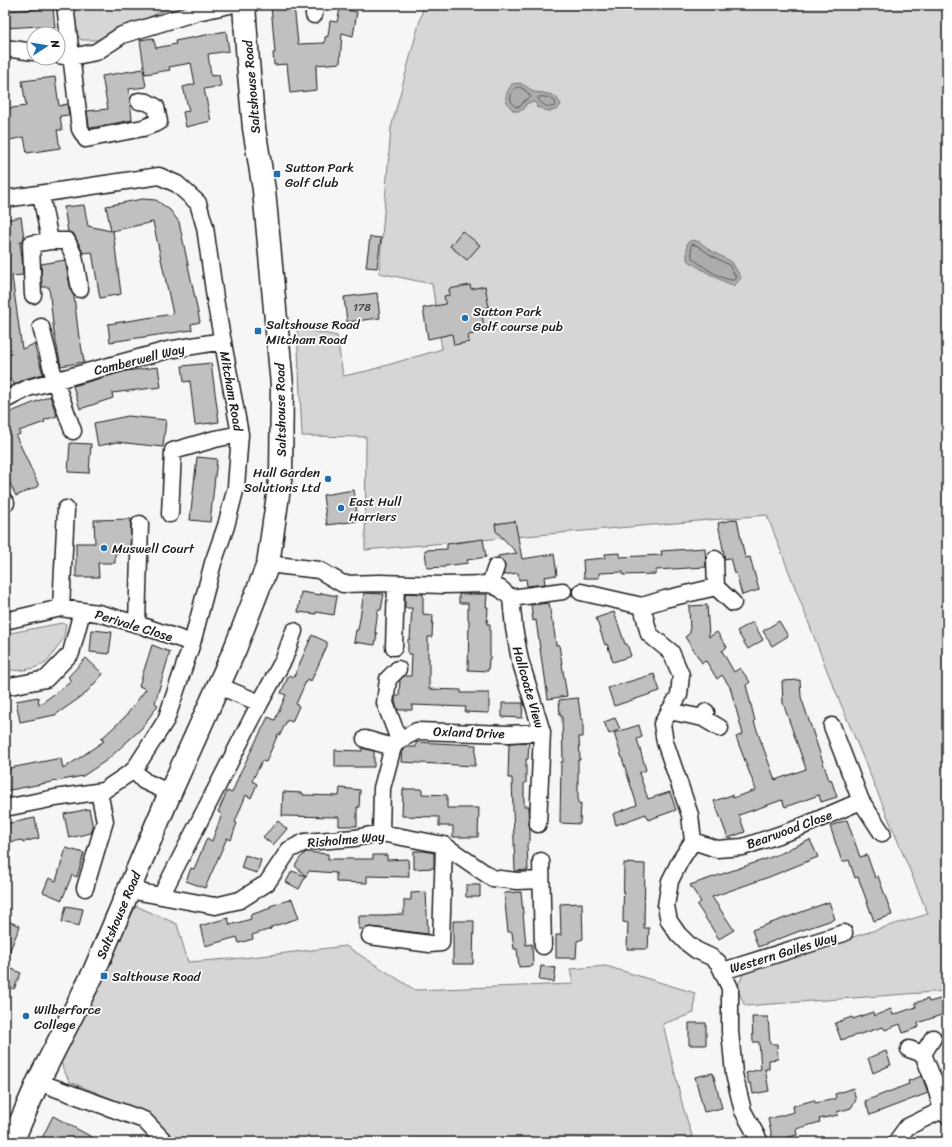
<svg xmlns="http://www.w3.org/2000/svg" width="952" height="1147" font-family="Sriracha,sans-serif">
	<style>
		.green { fill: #d6d6d6; stroke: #797979 }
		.water { fill: #acacac; stroke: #727272 }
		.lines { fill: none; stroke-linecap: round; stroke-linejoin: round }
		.shore { stroke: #565656; stroke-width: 1 }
		.building { fill: #c0c0c0; stroke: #1c1c1c }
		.street-casing { stroke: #1c1c1c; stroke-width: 19 }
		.secondary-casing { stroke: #1c1c1c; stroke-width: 25 }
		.street { stroke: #fff; stroke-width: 16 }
		.secondary { stroke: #fff; stroke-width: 22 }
		.poi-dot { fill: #1f6fb2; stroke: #fff; stroke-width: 1.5 }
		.labels { text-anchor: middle; stroke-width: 3.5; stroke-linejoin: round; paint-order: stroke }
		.number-label { font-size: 11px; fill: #454545 }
		.street-label { font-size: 13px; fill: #1c1c1c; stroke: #fff }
		.poi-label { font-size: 13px; fill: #1c1c1c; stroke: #fff; text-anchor: start }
	</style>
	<rect width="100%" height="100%" fill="#f6f6f6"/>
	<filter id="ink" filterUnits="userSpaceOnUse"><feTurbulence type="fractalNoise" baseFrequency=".025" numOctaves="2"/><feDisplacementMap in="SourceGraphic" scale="8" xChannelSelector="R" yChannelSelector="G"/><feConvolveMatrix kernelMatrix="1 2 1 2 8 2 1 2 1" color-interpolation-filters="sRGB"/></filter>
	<g filter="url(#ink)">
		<path class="green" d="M72 5H184L167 9 97 40H81L77 34Z
			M424 5H947V991L745 1006 737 988 745 970 928 914 828 673 767 515 365 550 366 437 302 436 297 328 337 336 343 376 367 371 442 349 432 284 379 273 391 128Z
			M62 623 66 624C65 629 65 634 63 639 62 641 48 661 47 662 40 668 19 672 11 670 4 656 5 649 5 634Z
			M136 906 177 924 188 962 243 958 346 946 415 990 573 984 570 969 606 966 695 993 694 1013 663 1024 683 1107 694 1142H178L151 1115 70 1082 63 1069 60 1057Z"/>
		<path class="water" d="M520 83 527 87 534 92 544 93 552 95 557 98 561 104 558 109C551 112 546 112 540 107L537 108 536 103 531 102 526 104 524 109 519 111H514C503 100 504 97 512 84Z
			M692 240 700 242 711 251 732 262 741 278 734 286C717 279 702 270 687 260V243Z"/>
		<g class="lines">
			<path class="shore" d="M520 87 525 90 531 97 524 101 521 106 516 107C509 101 509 96 515 88Z
				M539 97C544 96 550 98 555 101L556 105C550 110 542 105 538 99Z
				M692 244 698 246 709 254 729 265 736 277 734 280C722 281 701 265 692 258L691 246Z"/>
		</g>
		<path class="building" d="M271 5H294L298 44 325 43V37L328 36 330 21 337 22 340 9 357 12 353 36 342 33 340 63 317 65V69H316L317 90 290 93 287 64 274 65 273 53H275Z
			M53 8 55 28 39 29V26L5 28V11Z
			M226 31 229 51 208 54 211 76 219 75 221 86 204 89 211 121 186 127 183 112 189 111 183 87 195 84 191 63 169 67 170 70 145 74 140 40 153 38 156 48 176 44 175 41Z
			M143 69 146 87 129 89 132 120 91 128 89 126 87 111 108 109 102 76Z
			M55 77 59 106 67 104 69 115 60 116 62 130H57L60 148 27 153 24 137 5 141V109L26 106 22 81Z
			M142 199 156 200 170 210 179 222 200 322 191 324 192 330 110 342 108 324 173 314 153 222 112 231H113L121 294 100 298 92 252 83 253 74 234 68 232 64 207 84 205 88 226 111 231 106 206Z
			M21 217 24 238 22 242H20L22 257 23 275 12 276 22 349 34 344 43 374 25 379 14 385 12 379 5 382V220Z
			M462 231 480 245 467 260 450 246Z
			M370 237 381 238 377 268 366 267Z
			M65 260 71 291 74 296 79 338H80L84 362 61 366 54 333 49 287H42L41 264Z
			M470 285 471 289 485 286 489 307 481 309 484 327 474 329V334L468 335 469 342 454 345 452 334 428 339 423 308 446 304 444 296 450 295 449 289Z
			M377 293 380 318 347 322 344 297Z
			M211 363 219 422 195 425 190 381 184 382 182 366Z
			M158 367 161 387 112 393 113 398 80 409 73 386 126 371Z
			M50 396 57 416 44 420 45 422 19 431 20 434 16 436 39 486 16 496 5 473V412L6 414Z
			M128 416 166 420 163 447 117 442 98 446 94 423Z
			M70 443 91 444 89 473 68 472Z
			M197 457 217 459 210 522 190 520Z
			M354 490 358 521 327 525 323 495Z
			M131 519 130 553H115V563H98L99 577H76V543H95L94 520Z
			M737 519 745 558 750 557 759 590 742 595 736 573H734L730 558 725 559 718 523Z
			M515 521 522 559 554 554 557 575 544 577 545 584 527 586 526 579 519 580 518 573 503 575 505 565 503 561 498 558V556L517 553 496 531 495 524Z
			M483 539 486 557 467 560 468 563 445 566V567L427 568 425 550 447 549V544Z
			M705 548 706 567 656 570V574L623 575V572L599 573V578H584L583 560 605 558V554L620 553V557L662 555 661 551Z
			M301 592 321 595V593L337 596 334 615 316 612V614L298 612Z
			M364 593 384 594 381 610H378L375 633H377L375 645 354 642 356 630H358Z
			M405 593 423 594V614L433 615 432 637H428V658H429V689L461 690V693H489V713L465 712 466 707 412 705V710H398L395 702V696H399L400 680 404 676H411L412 654H408V639H410L412 608H405Z
			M459 594H487L486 607H488L487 624H490V659H489L488 671 468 670 469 620H468V603H459Z
			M549 603 552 622H553L556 645H559L567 696 548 699 544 670H543L536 620 533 621 531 605Z
			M707 605 709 637 717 632 727 647 722 651 734 672 740 668 750 682 746 685 755 721 754 722 775 780 806 769 783 703 782 681 800 680 801 697 829 780 831 779 837 797 821 802 819 795 785 807 782 800 739 815 745 832 728 838 714 801 732 795 733 798 756 790 736 737 743 734 730 687 722 675 717 679 706 661 702 663 685 637 690 633 689 606Z
			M614 612 625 644H627L631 656 613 662 607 644 605 645 596 618Z
			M779 621 788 636 772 646 763 631Z
			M753 622 763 640 748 649 737 631Z
			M92 630 112 632 109 654 90 652Z
			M312 635 327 642V646L311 681 307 679 296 704 299 706 292 722 287 720 280 735 278 734 266 762 262 761 252 781 257 784 251 798 246 795 235 822 237 823 231 840 227 838 205 888 186 881 191 868 194 869 207 838 212 841 222 814 218 812 227 791 232 793 240 773 268 717 275 720 286 695 281 693 289 675 294 677Z
			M152 645 170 652 155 703 158 705 141 729 107 760 83 776 5 791V769L61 758 63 769 104 741 101 739 125 717 146 689 139 686Z
			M86 658 103 674 84 695 55 715 20 722 16 701 38 697 39 705 72 681 68 677Z
			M654 674 660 691 614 706 608 688Z
			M578 698 581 719H583V737H579L580 760H578V804L581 803 580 824 560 823 561 762H563L562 716H560L559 700Z
			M502 703H523L522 718 502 717Z
			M615 718 620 729 609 734 604 722Z
			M639 725 642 737 637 739 646 770 639 773 648 799 670 792 676 810 648 820 646 814 616 825 613 814 637 805 614 733Z
			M416 742 476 745 475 766 401 762 402 751 407 747H416Z
			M529 742 528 759H526V783H524V806H529V824L530 829V841L527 844 528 870 515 871 512 778H508L509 743Z
			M362 748 374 751V767H335V750L362 751Z
			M340 788 360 790 359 808 357 807V826H339V817L282 816 283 792 303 793V795L339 796Z
			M403 789H422V794L447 795V808H479L478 837H453V826H439V817L402 816Z
			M89 809 93 828 91 833 69 838 64 814Z
			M35 818 39 838 23 842 22 840 5 843V824Z
			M847 820 860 857 867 855 875 878 878 876 892 915 874 921 858 877 855 878 849 860 842 862 830 826Z
			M278 821 287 829 273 845 263 837Z
			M810 840 818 857 769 877 712 897 734 930 719 939 697 905 701 902 690 885 766 859 789 850 788 849Z
			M66 848 84 853 77 877 72 875 62 900 43 892 49 878 56 881Z
			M414 851H424L434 853V868L414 869Z
			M306 852 328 854V859H373V855H387V860L408 859 409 877 367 876V883L336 882V873L309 871 306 876 295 866 300 858Z
			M245 855 261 860 257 873 241 868Z
			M624 863 645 864 644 928H649L648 949H627L628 923 623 922Z
			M292 871 306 876 299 889 286 882Z
			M466 885H480V897H466Z
			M426 892 428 934 371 927 364 929H359V916H386L385 915 404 914V900H411V893Z
			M521 892 526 945 532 944 533 966 519 967 517 949H514L512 932H508L504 893Z
			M292 899 299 918 271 927V929L252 935 253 939 239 943 237 937 205 946 200 926 228 918 230 925 251 919 250 915 271 908 270 906Z
			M829 902 835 919 797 932 758 947 752 930Z
			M582 903 583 939 577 941 576 958H556V935H561L560 904Z
			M66 906 83 909 79 926 62 922Z
			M5 920 20 926 5 962Z
			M453 921H474L473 964H453Z
			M5 966 21 973 14 989 5 985Z
			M541 966 556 968 554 982 539 980Z
			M947 997V1013L918 1023 919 1027 903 1033 900 1024 885 1030 883 1027 841 1040 835 1023 852 1017 853 1019 873 1012 874 1016 891 1009 893 1015 916 1007 915 1003 928 999 929 1002Z
			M752 1017H768L770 1044H777L778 1059 769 1060V1069H765L769 1091 753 1094 751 1083 749 1084 746 1073 761 1069 759 1042H753Z
			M689 1023H706V1045H689Z
			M886 1051 891 1065 873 1073 868 1058Z
			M713 1073 722 1108 704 1112 695 1077Z
			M922 1076 928 1093 870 1115 865 1101 909 1084 908 1081Z
			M853 1088 856 1100 851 1108 837 1112 838 1115 819 1119 820 1122 796 1129 797 1135 773 1141 768 1119 794 1112 793 1106 814 1100 815 1103 836 1099 835 1094Z
			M53 1116 101 1142H40Z"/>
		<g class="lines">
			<defs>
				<path id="street" d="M65 5 80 129 86 139 143 128 159 122 156 107 147 102 139 101
					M314 15V5
					M5 48 34 52
					M58 55 71 57 96 52 122 35 197 12 230 5
					M5 199 159 176 177 184 198 203 205 227 216 305 240 434 236 487 226 526 213 563 192 643 166 720 134 770 144 781 170 793
					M50 241H67L74 256 80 289
					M33 295 31 244 50 241 41 195
					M41 327 55 381 73 431
					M5 400 28 388 168 350 223 341
					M5 502 6 503
					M170 514 173 451 215 439 240 434
					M715 559 716 587 733 603
					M268 564 319 570 343 584 380 583 444 585 490 584 501 589 511 598 514 628 520 660 542 732 538 824
					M490 584 496 567
					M581 592 642 606 665 599 716 587
					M511 598 563 591
					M642 606 649 634 671 652 681 675 679 695 662 724 665 742 690 815 693 841 680 861 670 881 666 906 669 921 678 934 687 943 696 950 711 957 718 962 730 988V1031L734 1074 743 1111 760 1142
					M61 608 66 509
					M5 621 61 608 82 611 98 613 137 624 192 643
					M137 624 140 524
					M394 647 396 584
					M398 669 388 679 385 703 399 740
					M219 686 260 703
					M5 687 46 679 71 653 82 611
					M669 711 703 718
					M706 712 703 718 720 728
					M832 726 861 801 882 833
					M365 739 393 747
					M5 808 55 798 103 791 134 770
					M381 833 382 788 393 747 399 740 417 731 509 734 542 732
					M693 841 717 849 743 847 796 829 861 801
					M541 861 543 946
					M85 888 105 821 99 792
					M129 890 215 906 240 900 267 883 289 850 305 842 355 838 381 833 444 845 492 878 517 881 541 880
					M161 896 260 703 284 659 294 631
					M370 936 430 944 441 943 444 845
					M723 971 844 933
					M909 1049 923 1054 933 1038
					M923 1054 935 1084 942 1110 947 1116
					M38 1082 144 1120 165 1142
					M896 1142 907 1127 942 1110"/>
				<path id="secondary" d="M12 1142 38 1082 93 974 170 793 235 649 268 564 281 474 282 385 264 190 254 128 248 62 244 5"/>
			</defs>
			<use href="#street" class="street-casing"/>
			<use href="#secondary" class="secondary-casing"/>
			<use href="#street" class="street"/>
			<use href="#secondary" class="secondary"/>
		</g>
	</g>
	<g class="poi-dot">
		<rect x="273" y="170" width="8" height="8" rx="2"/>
		<circle cx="465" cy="318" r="4"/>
		<rect x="254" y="327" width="8" height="8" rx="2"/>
		<circle cx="328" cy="479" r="4"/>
		<circle cx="341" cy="508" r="4"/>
		<circle cx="104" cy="548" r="4"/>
		<rect x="100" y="972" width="8" height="8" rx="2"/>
		<circle cx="26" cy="1016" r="4"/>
	</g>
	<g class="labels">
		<g class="number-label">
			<text x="362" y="311">178</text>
		</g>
		<g class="street-label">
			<text transform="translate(251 87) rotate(-95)" y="5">Saltshouse Road</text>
			<text transform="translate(139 359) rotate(-14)" y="5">Camberwell Way</text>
			<text transform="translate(232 391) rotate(80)" y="5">Mitcham Road</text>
			<text transform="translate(280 410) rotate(-91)" y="5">Saltshouse Road</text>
			<text transform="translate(134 625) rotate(17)" y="5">Perivale Close</text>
			<text transform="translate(529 687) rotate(74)" y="5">Hallcoate View</text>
			<text transform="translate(469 732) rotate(2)" y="5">Oxland Drive</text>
			<text transform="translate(789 829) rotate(-20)" y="5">Bearwood Close</text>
			<text transform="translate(346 839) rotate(-5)" y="5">Risholme Way</text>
			<text transform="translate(118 915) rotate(-67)" y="5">Saltshouse Road</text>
			<text transform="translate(783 952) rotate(-17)" y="5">Western Gailes Way</text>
		</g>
		<g class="poi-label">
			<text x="285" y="172">Sutton Park<tspan x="285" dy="15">Golf Club</tspan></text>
			<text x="473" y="316">Sutton Park<tspan x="473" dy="15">Golf course pub</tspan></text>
			<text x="266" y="329">Saltshouse Road<tspan x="266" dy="15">Mitcham Road</tspan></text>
			<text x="320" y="477" text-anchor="end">Hull Garden<tspan x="320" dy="15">Solutions Ltd</tspan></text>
			<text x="349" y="506">East Hull<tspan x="349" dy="15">Harriers</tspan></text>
			<text x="112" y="553">Muswell Court</text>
			<text x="112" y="981">Salthouse Road</text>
			<text x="34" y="1014">Wilberforce<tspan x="34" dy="15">College</tspan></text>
		</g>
	</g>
	<rect width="952" height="1147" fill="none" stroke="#fff" stroke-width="20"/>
	<rect x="10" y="10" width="932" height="1127" fill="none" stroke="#1c1c1c" stroke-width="1.5" filter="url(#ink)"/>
	<g transform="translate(46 46) rotate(78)"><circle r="19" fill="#ffffff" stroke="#a4a4a4"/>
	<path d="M0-3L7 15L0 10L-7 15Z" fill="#1f6fb2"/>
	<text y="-6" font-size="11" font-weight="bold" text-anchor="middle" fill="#1c1c1c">N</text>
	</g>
</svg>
